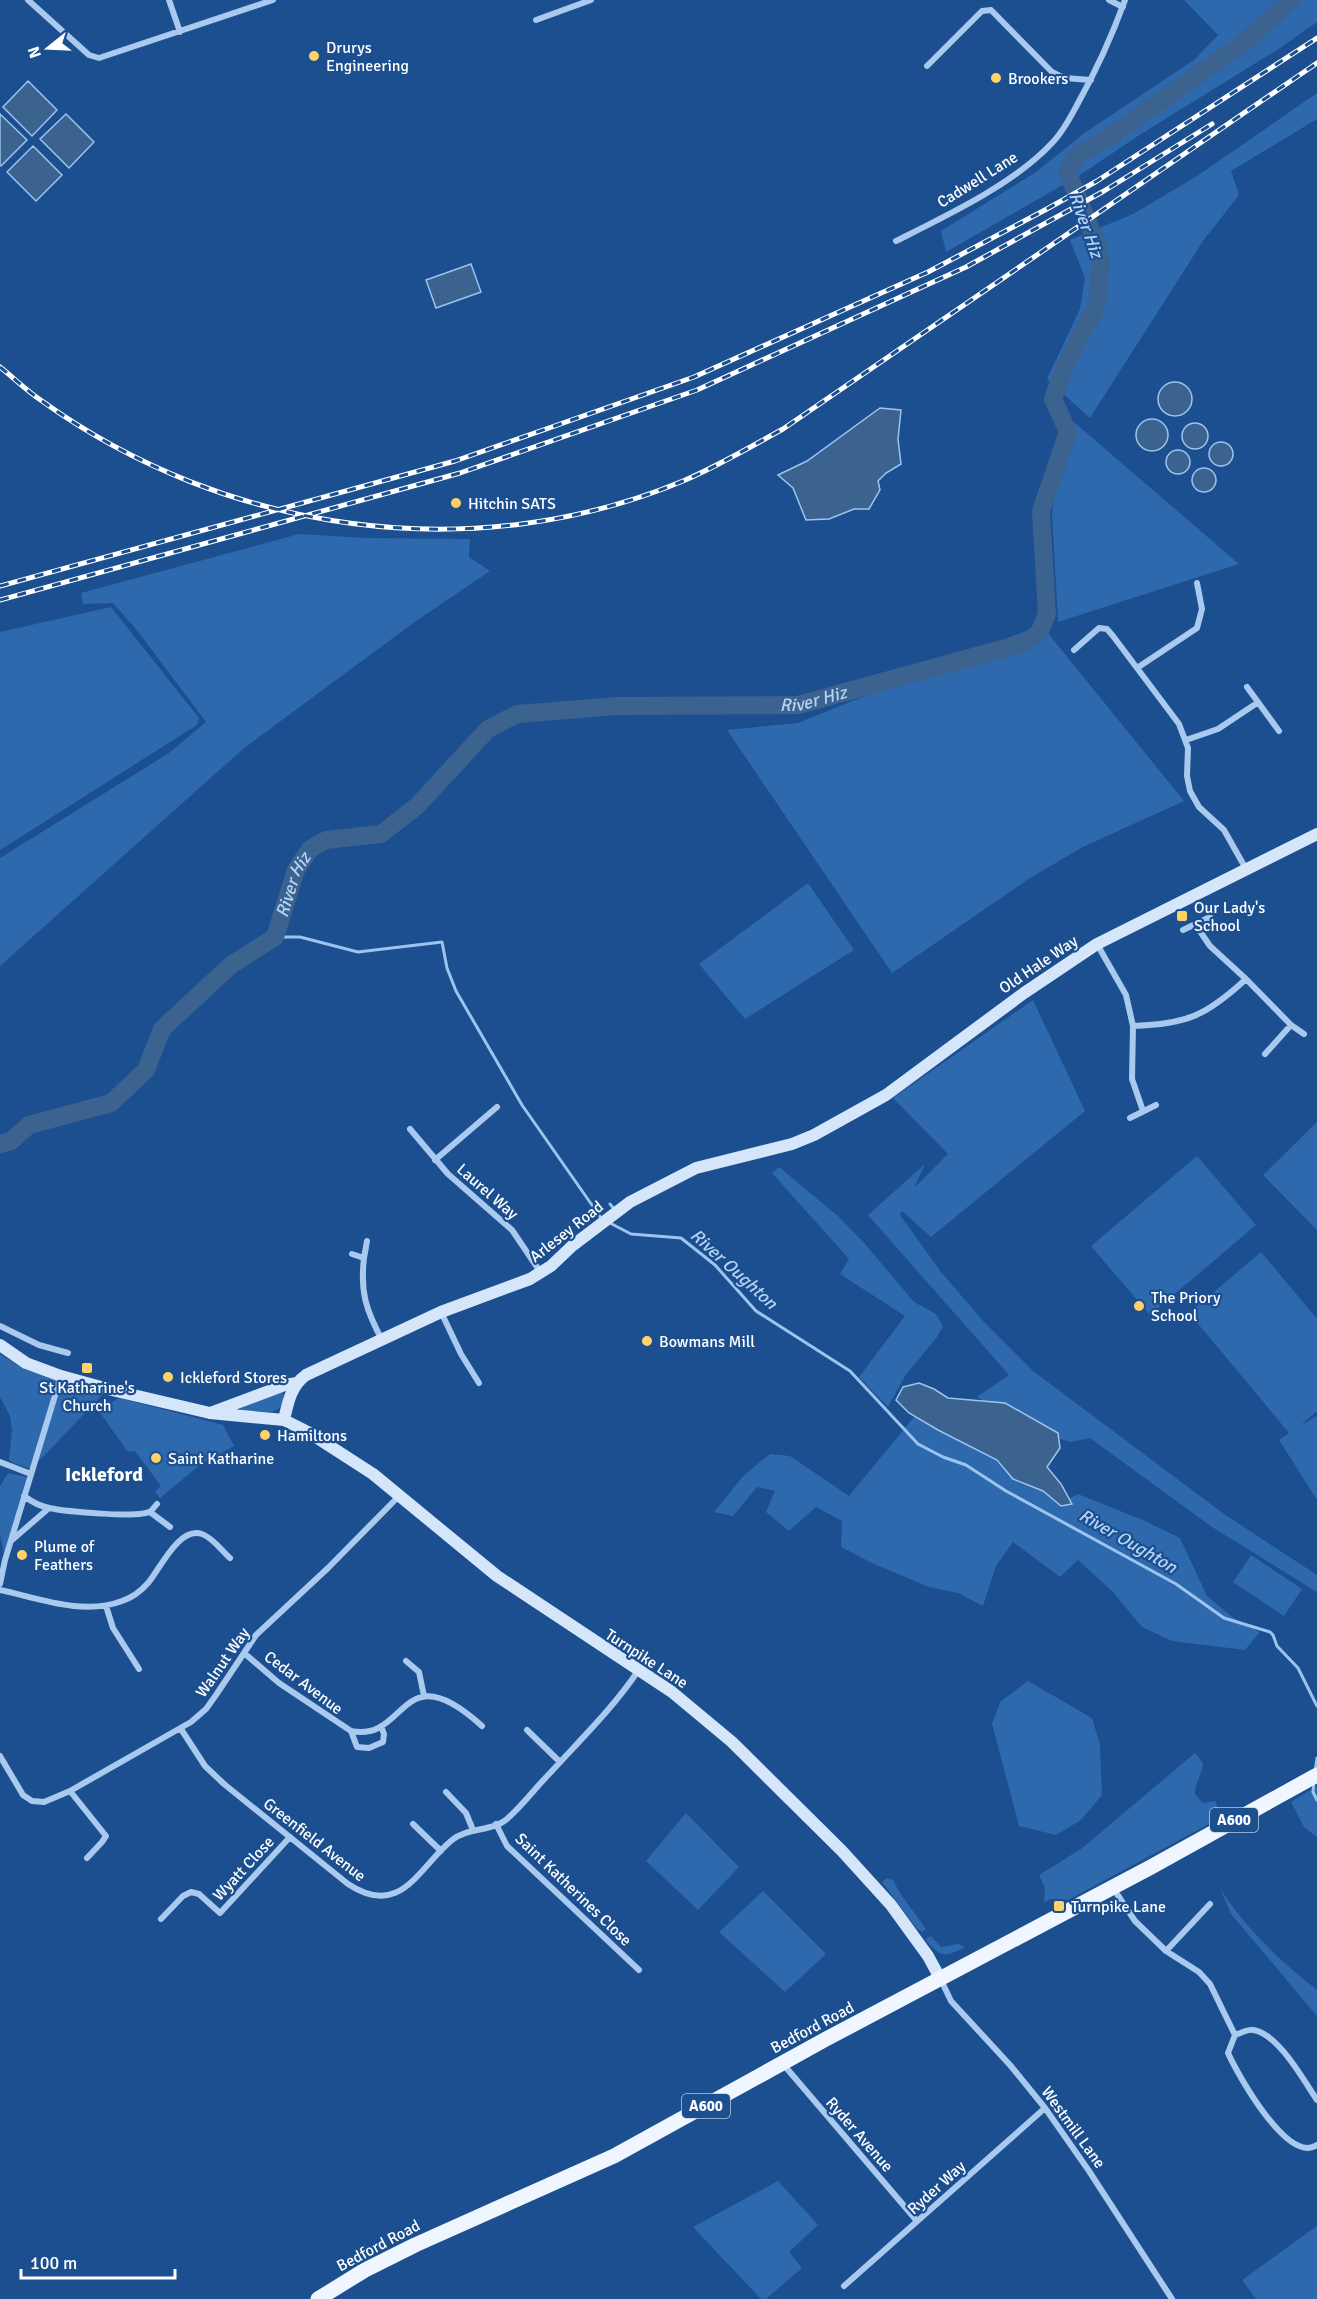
<svg xmlns="http://www.w3.org/2000/svg" width="1317" height="2299" font-family="Signika,sans-serif">
	<style>
		.green { fill: #2e69ad }
		.water { fill: #3c6290; stroke: #9cc4f0; stroke-width: 1.5 }
		.lines { fill: none; stroke-linecap: round; stroke-linejoin: round }
		.stream { stroke: #9cc4f0; stroke-width: 3 }
		.river { stroke: #3c6290; stroke-width: 18 }
		.street { stroke: #a9c9ee; stroke-width: 6 }
		.secondary { stroke: #d6e6fa; stroke-width: 12 }
		.primary { stroke: #f0f6ff; stroke-width: 15 }
		.rail-casing { stroke: #fff; stroke-width: 5 }
		.rail { stroke: #1b4f8f; stroke-width: 3; stroke-dasharray: 9; stroke-linecap: butt }
		.poi-dot { fill: #ffd166; stroke: #1b4f8f; stroke-width: 2 }
		.labels { text-anchor: middle; stroke-width: 4.5; stroke-linejoin: round; paint-order: stroke }
		.shield { fill: #1b4f8f; stroke: #bbcadd; stroke-width: 1.5 }
		.shield-label { font-size: 15px; font-weight: bold; fill: #fff }
		.poi-label { font-size: 16px; fill: #fff; stroke: #1b4f8f; text-anchor: start }
		.street-label { font-size: 16px; fill: #fff; stroke: #1b4f8f }
		.water-label { font-size: 18px; font-style: italic; fill: #b5d3f5; stroke: #1b4f8f }
		.quarter-label { font-size: 20px; font-weight: bold; fill: #fff; stroke: #1b4f8f }
	</style>
	<rect width="100%" height="100%" fill="#1b4f8f"/>
	<path class="green" d="M1184 0H1317V22L1280 48 1141 134 1080 175 946 252 941 231 1036 172 1086 132 1194 60 1218 35Z
		M1317 93V119L1231 171 1239 195 1203 241 1090 418 1047 379 1080 309 1085 278 1070 240 1133 214 1197 176Z
		M1068 417 1239 564 1058 622 1052 512Z
		M299 534 366 538 470 539 469 557 490 571 416 621 243 749 0 966V858L169 753 206 722 136 629 113 603 83 604 81 593Z
		M111 607 199 718 197 725 0 850V632Z
		M1038 626 1047 632 1184 801 1083 847 1030 878 892 973 727 730 798 723Z
		M808 883 854 950 745 1019 699 964Z
		M1033 1000 1085 1111 931 1237 902 1211 900 1215 941 1272 983 1321 1033 1371 1224 1514 1317 1575V1592L1212 1527 1090 1438 1071 1442 1030 1430 977 1397 1009 1375 868 1215 925 1164 914 1188 948 1154 893 1098Z
		M1317 1122V1230L1263 1175Z
		M1197 1156 1256 1225 1150 1315 1091 1246Z
		M779 1167 838 1216 865 1244 914 1302 936 1314 943 1326 937 1337 905 1376 888 1407 859 1377 905 1316 840 1274 849 1259 772 1173Z
		M1261 1252 1317 1319V1411L1300 1426 1317 1416V1500L1279 1440 1289 1433 1189 1313Z
		M0 1354 19 1366 103 1394 41 1459 29 1468 13 1463 9 1460 12 1431 10 1416 0 1397Z
		M283 1392C288 1418 258 1413 242 1412L240 1408Z
		M119 1398 223 1425 234 1446 200 1465 160 1498 155 1492 161 1486 135 1451 128 1452 98 1410Z
		M914 1417 985 1445 1064 1501 1078 1494 1145 1521 1180 1538 1207 1596 1232 1617 1260 1632 1245 1650 1172 1641 1142 1627 1113 1592 1078 1560 1060 1577 1013 1542 996 1566 983 1606 958 1593 929 1587 874 1564 841 1547 842 1521 816 1507 789 1531 766 1512 775 1491 757 1487 733 1516 714 1512 744 1475 770 1454 790 1456 849 1496Z
		M8 1473 27 1477 4 1554 0 1534V1486Z
		M1251 1555 1302 1589 1284 1616 1233 1582Z
		M1028 1681 1092 1718 1100 1745 1102 1795 1081 1820 1056 1835 1019 1826 992 1724 1000 1702Z
		M1195 1753 1203 1763C1202 1775 1195 1782 1195 1794L1203 1803 1215 1801 1222 1817 1068 1900 1051 1899 1044 1902 1045 1888 1039 1875 1081 1849Z
		M1317 1786V1837L1304 1827 1291 1802Z
		M686 1813 739 1867 698 1910 646 1861Z
		M887 1878 893 1880 900 1893 926 1929 922 1932 917 1929 882 1882Z
		M1220 1888C1245 1928 1280 1961 1317 1990V2016L1231 1914Z
		M763 1891 826 1954 785 1992 719 1932Z
		M931 1936 941 1947 959 1944 965 1947C945 1958 939 1957 925 1939Z
		M778 2181 818 2225 789 2252 802 2268 766 2299H761L693 2227Z
		M1317 2226V2299H1256L1242 2280Z"/>
	<path class="water" d="M28 81 57 110 32 136 3 107Z
		M0 114 27 140 1 166 0 165Z
		M66 114 94 142 69 168 40 139Z
		M33 146 62 175 36 201 7 172Z
		M471 264 481 292 436 308 426 280Z
		M1158 399a17 17 0 1 1 34 0a17 17 0 1 1-34 0Z
		M880 408 901 410 898 439 901 464 886 473 878 481 880 490 869 509H854L829 519 806 520 793 488 778 475 807 461Z
		M1136 435a16 16 0 1 1 32 0a16 16 0 1 1-32 0Z
		M1182 436a13 13 0 1 1 26 0a13 13 0 1 1-26 0Z
		M1209 454a12 12 0 1 1 24 0a12 12 0 1 1-24 0Z
		M1166 462a12 12 0 1 1 24 0a12 12 0 1 1-24 0Z
		M1192 480a12 12 0 1 1 24 0a12 12 0 1 1-24 0Z
		M919 1383 934 1389 948 1398 1005 1403 1058 1433 1060 1448 1047 1467 1061 1484 1072 1504 1061 1506 1043 1491 1013 1479 997 1460 938 1430 909 1413 896 1400 903 1387Z"/>
	<g class="lines">
		<path class="stream" d="M275 937H300L358 952 442 942 447 968 456 991 522 1105 601 1218
			M610 1204 615 1210
			M610 1223 631 1234 681 1238 715 1265 756 1311 850 1371 918 1444 943 1457 966 1465 1006 1491 1176 1584 1224 1618 1270 1632 1273 1635 1277 1646 1298 1668 1317 1706
			M1315 1772 1317 1758
			M1314 1781 1313 1792 1317 1800"/>
		<path class="river" id="s1" d="M0 1144 11 1141 29 1125 111 1103 146 1070 162 1029 231 965 275 937 296 870 310 849 326 840 381 834 417 806 488 729 517 714 618 706 798 705 1024 643 1039 633 1047 614 1041 511 1068 432 1053 399 1064 368 1097 305 1101 262 1095 239 1067 171 1079 154 1101 142 1240 46 1292 0"/>
		<path class="street" d="M28 0 89 55 99 58 273 0
			M169 0 180 32
			M1109 0 1123 7
			M536 20 591 0
			M927 66 982 11 991 10 1052 72 1064 78 1091 80
			M896 241C946 216 1014 184 1052 143 1063 132 1070 118 1077 105 1096 71 1112 36 1125 0
			M1074 650 1099 628 1107 629 1113 636 1179 724 1188 748 1187 776 1190 791 1199 807 1224 830 1246 869
			M1137 668 1197 628 1202 609 1197 583
			M1247 687 1279 731
			M1186 740 1218 729 1257 703
			M1183 930 1210 917
			M1097 944 1126 995 1133 1026C1187 1024 1206 1016 1246 979L1210 946 1195 924
			M1246 979 1291 1025 1304 1034
			M1133 1026 1132 1079 1143 1111
			M1265 1054 1291 1025
			M1130 1118 1156 1105
			M410 1129 448 1174 512 1230 541 1273
			M435 1160 497 1107
			M352 1254 364 1258 367 1241
			M364 1258C360 1292 366 1310 382 1340
			M441 1312 461 1354 479 1383
			M0 1326 39 1345 68 1353
			M0 1462 31 1474
			M24 1496C32 1502 39 1506 49 1508 64 1511 140 1519 151 1511 153 1509 155 1506 157 1504
			M150 1512 170 1527
			M12 1540 49 1508
			M0 1584 5 1560 61 1376
			M0 1590C38 1598 83 1616 122 1601 131 1598 141 1591 148 1583 160 1569 179 1526 202 1534 213 1538 221 1550 230 1558
			M106 1606 113 1628 139 1669
			M244 1653 279 1683 351 1731C408 1743 399 1651 482 1726
			M406 1661 419 1672 424 1696
			M181 1729 205 1766 224 1784 348 1884C401 1919 418 1868 452 1840 468 1827 492 1832 507 1819 523 1805 536 1787 551 1772 581 1739 613 1708 638 1671
			M527 1730 560 1762
			M351 1731 357 1747 369 1748 383 1742 384 1734 381 1726
			M0 1756 23 1795 32 1801 44 1802 70 1791 191 1722 206 1709 216 1695 256 1635 328 1568 400 1495
			M70 1791 106 1836 102 1842 87 1858
			M446 1792 466 1813 473 1830
			M413 1824 441 1851
			M496 1824 507 1846 639 1970
			M1113 1888 1135 1921 1166 1951 1199 1972 1210 1984 1235 2035
			M161 1919 183 1896 191 1892 199 1894 220 1913 290 1837
			M1166 1951 1210 1904
			M941 1980 951 2001 1010 2065 1045 2108 1089 2171 1172 2299
			M783 2064 917 2221
			M1317 2100C1304 2081 1278 2033 1253 2030 1248 2029 1240 2033 1235 2035L1228 2053C1238 2075 1288 2165 1317 2145
			M844 2286 1045 2108"/>
		<path class="secondary" d="M0 1345 26 1363 61 1376 112 1390 210 1413 284 1420 308 1432 373 1474 497 1576 672 1692 732 1742 842 1851 891 1905 928 1956 941 1980
			M210 1413 285 1385 297 1383
			M284 1420C288 1402 291 1386 306 1375L441 1312 530 1279 551 1266 572 1246 630 1202 696 1168 792 1144 814 1135 886 1095 1024 993 1097 944 1317 834"/>
		<path class="primary" d="M318 2299 365 2270 415 2245 614 2156 826 2039 1151 1867 1317 1775"/>
		<defs>
			<path id="rail" d="M0 367C14 378 27 391 42 401 226 533 472 569 683 481 718 466 750 447 783 429L1317 63
				M0 586 455 461 694 377 928 272 1045 210 1097 181 1317 38
				M0 600 460 473 697 390 966 267 1104 191 1212 124"/>
		</defs>
		<use href="#rail" class="rail-casing"/>
		<use href="#rail" class="rail"/>
	</g>
	<g class="poi-dot">
		<circle cx="314" cy="56" r="6"/>
		<circle cx="996" cy="78" r="6"/>
		<circle cx="456" cy="503" r="6"/>
		<rect x="1176" y="910" width="12" height="12" rx="3"/>
		<circle cx="1139" cy="1306" r="6"/>
		<circle cx="647" cy="1341" r="6"/>
		<rect x="81" y="1362" width="12" height="12" rx="3"/>
		<circle cx="168" cy="1377" r="6"/>
		<circle cx="265" cy="1435" r="6"/>
		<circle cx="156" cy="1458" r="6"/>
		<circle cx="22" cy="1555" r="6"/>
		<rect x="1053" y="1900" width="12" height="12" rx="3"/>
	</g>
	<g class="labels">
		<g class="shield">
			<rect x="1210" y="1808" width="48" height="24" rx="4.5"/>
			<rect x="682" y="2094" width="48" height="24" rx="4.5"/>
		</g>
		<g class="shield-label">
			<text x="1234" y="1825">A600</text>
			<text x="706" y="2111">A600</text>
		</g>
		<g class="poi-label">
			<text x="326" y="53">Drurys<tspan x="326" dy="18">Engineering</tspan></text>
			<text x="1008" y="84">Brookers</text>
			<text x="468" y="509">Hitchin SATS</text>
			<text x="1194" y="913">Our Lady's<tspan x="1194" dy="18">School</tspan></text>
			<text x="1151" y="1303">The Priory<tspan x="1151" dy="18">School</tspan></text>
			<text x="659" y="1347">Bowmans Mill</text>
			<text x="180" y="1383">Ickleford Stores</text>
			<text x="87" y="1393" text-anchor="middle">St Katharine's<tspan x="87" dy="18">Church</tspan></text>
			<text x="277" y="1441">Hamiltons</text>
			<text x="168" y="1464">Saint Katharine</text>
			<text x="34" y="1552">Plume of<tspan x="34" dy="18">Feathers</tspan></text>
			<text x="1071" y="1912">Turnpike Lane</text>
		</g>
		<g class="street-label">
			<text transform="translate(977 179) rotate(-32)" y="6">Cadwell Lane</text>
			<text transform="translate(1038 964) rotate(-34)" y="6">Old Hale Way</text>
			<text transform="translate(488 1191) rotate(41)" y="6">Laurel Way</text>
			<text transform="translate(566 1231) rotate(-38)" y="6">Arlesey Road</text>
			<text transform="translate(647 1658) rotate(33)" y="6">Turnpike Lane</text>
			<text transform="translate(222 1662) rotate(-55)" y="6">Walnut Way</text>
			<text transform="translate(304 1682) rotate(37)" y="6">Cedar Avenue</text>
			<text transform="translate(315 1839) rotate(38)" y="6">Greenfield Avenue</text>
			<text transform="translate(243 1868) rotate(-47)" y="6">Wyatt Close</text>
			<text transform="translate(574 1889) rotate(44)" y="6">Saint Katherines Close</text>
			<text transform="translate(812 2027) rotate(-28)" y="6">Bedford Road</text>
			<text transform="translate(1074 2127) rotate(54)" y="6">Westmill Lane</text>
			<text transform="translate(860 2134) rotate(49)" y="6">Ryder Avenue</text>
			<text transform="translate(936 2187) rotate(-42)" y="6">Ryder Way</text>
			<text transform="translate(378 2245) rotate(-28)" y="6">Bedford Road</text>
		</g>
		<g class="water-label">
			<text transform="translate(1086 225) rotate(70)" y="6">River Hiz</text>
			<text dy="6" stroke="none"><textPath href="#s1" startOffset="1008">River Hiz</textPath></text>
			<text dy="6" stroke="none"><textPath href="#s1" startOffset="414">River Hiz</textPath></text>
			<text transform="translate(734 1269) rotate(42)" y="6">River Oughton</text>
			<text transform="translate(1128 1541) rotate(30)" y="6">River Oughton</text>
		</g>
		<g class="quarter-label">
			<text x="104" y="1481">Ickleford</text>
		</g>
	</g>
	<g transform="translate(48 48) rotate(252)" stroke="#1b4f8f" stroke-width="4.5" paint-order="stroke">
	<path d="M0-4.5L10 22L0 15L-10 22Z" fill="#ffffff"/>
	<text y="-9" font-size="16" font-weight="bold" text-anchor="middle" fill="#ffffff">N</text>
	</g>
	<path d="M21 2269v9h154v-9" fill="none" stroke="#ffffff" stroke-width="3"/>
	<text x="30" y="2269" font-size="18" fill="#ffffff" stroke="#1b4f8f" stroke-width="4.5" paint-order="stroke">100 m</text>
</svg>
